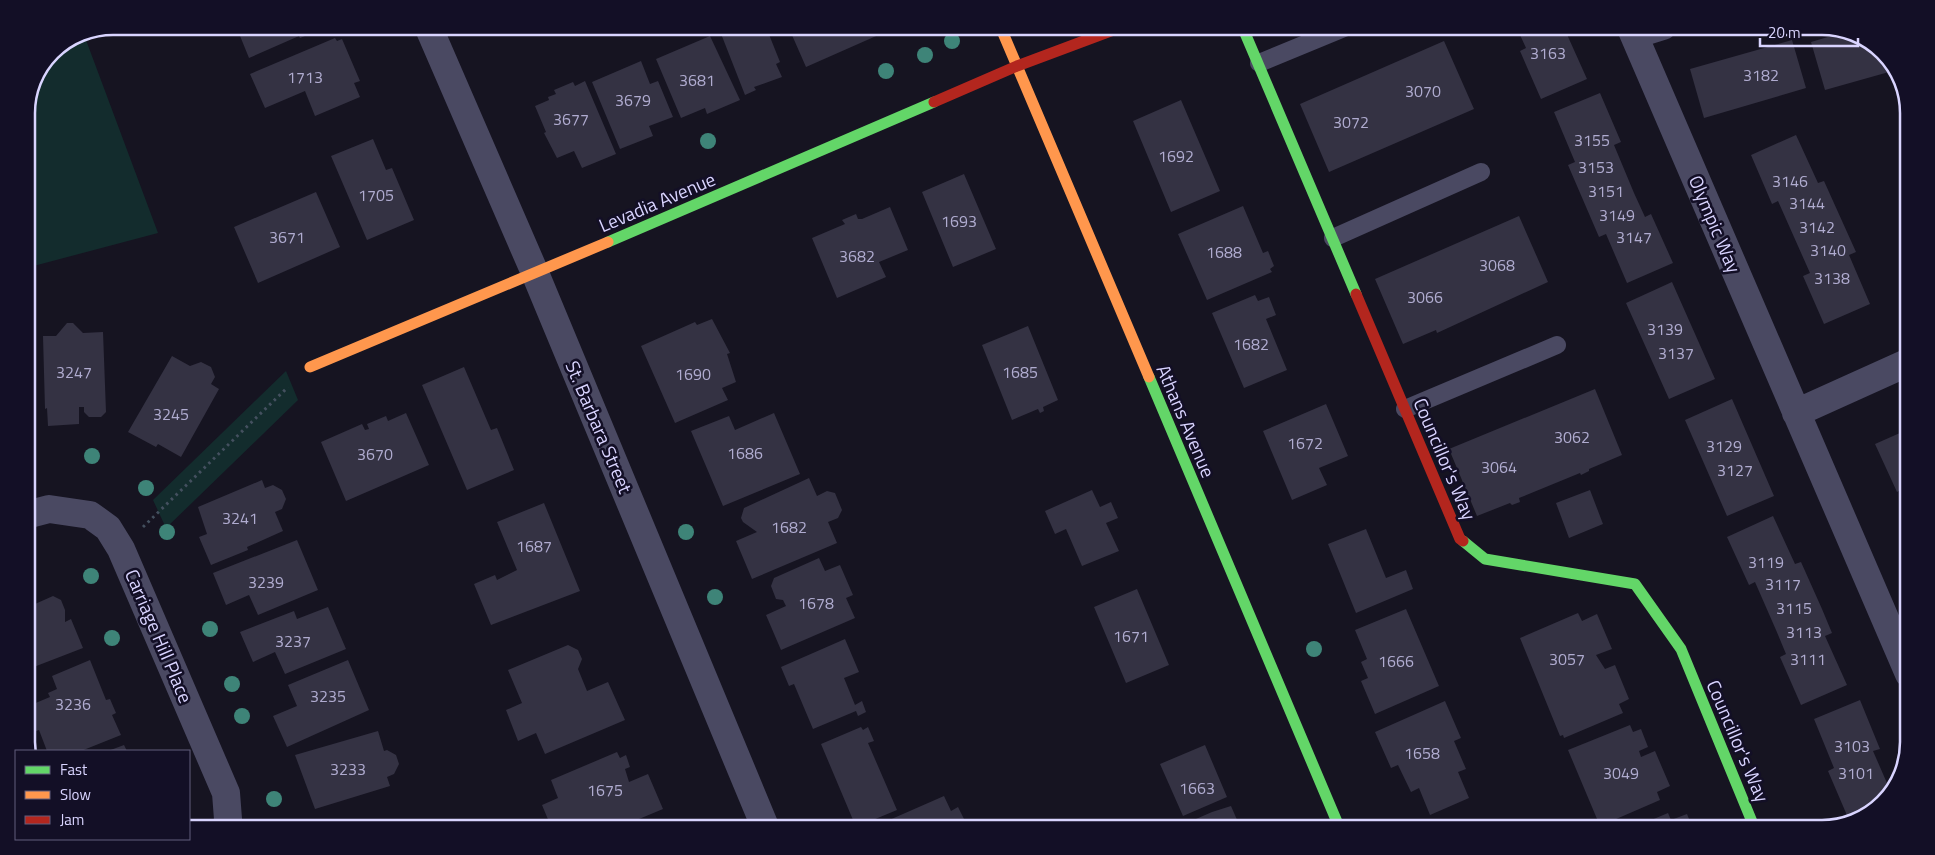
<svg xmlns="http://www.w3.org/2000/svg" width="1935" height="855" font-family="'Titillium Web',sans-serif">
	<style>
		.green { fill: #132c2d }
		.building { fill: #343243 }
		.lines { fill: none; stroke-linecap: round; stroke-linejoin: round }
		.path { stroke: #44505f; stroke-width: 3; stroke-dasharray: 2.5 4; stroke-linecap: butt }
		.lane { stroke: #4a4962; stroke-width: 18 }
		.street { stroke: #4a4962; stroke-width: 28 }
		.fast { stroke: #63d668; stroke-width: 11 }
		.slow { stroke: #ff974d; stroke-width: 11 }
		.jam { stroke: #b3261e; stroke-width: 11 }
		.tree { fill: #3e8478 }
		.labels { text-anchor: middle; stroke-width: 5; stroke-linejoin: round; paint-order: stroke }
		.number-label { font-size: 16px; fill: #b0acd0 }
		.street-label { font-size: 19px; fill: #d9d4ff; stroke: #130f26 }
		.rim { fill: none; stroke: #d9d4ff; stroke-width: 2.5 }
	</style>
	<rect width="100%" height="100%" fill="#161421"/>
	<path class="green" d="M83 32 158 233 26 268V108L52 52Z
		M286 371 298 400 166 528 153 500Z"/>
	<path class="building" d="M236 26H319L320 30 300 38 299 36 249 58Z
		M718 26H755L759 35 768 32 780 62 776 64 782 77 754 87 756 90 745 95Z
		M788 26H891L892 29 806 67Z
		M1516 26H1575L1565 30 1587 79 1541 99 1520 51 1526 48Z
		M1848 31 1855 33 1894 65 1896 70 1825 90 1811 42Z
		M710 36 740 100 707 114 705 108 681 118 656 59Z
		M335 38 337 41 342 39 360 81 354 83 360 97 315 116 305 91 265 108 250 74Z
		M1792 40 1806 88 1704 118 1690 69Z
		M1444 41 1474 109 1329 172 1300 104Z
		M641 61 650 84 658 81 673 117 649 126 653 136 620 149 592 82Z
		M585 81 616 154 582 168 574 151 557 158 544 133 546 132 535 106 549 100 548 97 556 94 554 90 573 82 575 86Z
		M1600 93 1621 142 1614 145 1634 193 1645 217 1651 214 1673 263 1627 283 1606 234 1599 237 1568 165 1575 162 1554 112Z
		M1181 100 1220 191 1171 212 1133 121Z
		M1796 135 1818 183 1824 181 1856 252 1849 255 1870 304 1824 324 1803 276 1810 273 1778 201 1772 204 1751 155Z
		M373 139 386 170 392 168 414 220 367 240 331 156Z
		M964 174 996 249 953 267 922 192Z
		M316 192 340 247 258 283 234 227Z
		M1243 206 1263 253 1268 251 1274 266 1270 269 1272 272 1207 300 1178 234Z
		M890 207 908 250 879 262 886 277 837 298 812 238 845 224 842 220 856 214 858 219H862Z
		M1519 216 1548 282 1437 333 1436 330 1403 344 1375 279Z
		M1672 282 1715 379 1669 399 1626 303Z
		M1255 295 1258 301 1269 297 1276 315 1266 319 1287 370 1244 388 1212 313Z
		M712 319 730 353 727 354 736 382 722 388 728 400 675 423 641 346 695 322 697 325Z
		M67 323H73L83 333 103 332 106 412 101 417H89L84 412V407H79V424L48 426 47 408 45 409 43 336H56Z
		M1028 326 1058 400 1043 407 1044 411 1040 413 1038 409 1012 420 982 345Z
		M172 356 190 366 201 362 211 367 215 377 211 384 219 389 181 457 158 444 156 447 128 432Z
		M464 367 491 430 497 428 514 470 467 490 422 385Z
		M1595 389 1622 455 1589 469V471L1581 475 1580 473 1519 498 1520 502 1512 505 1510 503 1477 516 1449 449Z
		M1732 399 1774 496 1727 516 1685 420Z
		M1326 404 1348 456 1319 468 1327 485 1292 500 1263 431Z
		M406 413 429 465 346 501 321 442 362 424 365 430 369 429 367 424 386 416 388 421Z
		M774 413 800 474 723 506 691 431 729 416 735 430Z
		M1909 429V504L1902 489 1897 492 1875 444Z
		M809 478 817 496 827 491 835 493 842 510 838 518 828 522 837 543 752 579 736 541 757 532 743 522 741 518 744 508Z
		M262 480 265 488 273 485 282 490 286 499 282 509 275 512 283 531 247 547 248 550 211 565 199 537 207 534 198 507Z
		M1092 490 1100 507 1111 502 1118 518 1106 523 1119 551 1082 566 1066 529 1055 534 1045 511Z
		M1590 490 1603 524 1569 538 1556 503Z
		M544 503 580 591 491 625 474 584 495 575 497 580 517 570 497 522Z
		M1773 516 1795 564 1801 562 1822 609 1832 633 1825 636 1847 685 1801 705 1780 657 1786 654 1776 630 1755 582 1749 585 1727 537Z
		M1366 529 1386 578 1406 570 1413 589 1356 613 1328 544Z
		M297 540 318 590 258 615 249 595 226 605 213 573Z
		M819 558 825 571 840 565 853 595 846 598 855 618 781 650 766 615 786 606 783 600 776 599 771 586 774 578Z
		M1137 589 1169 665 1126 683 1094 607Z
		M53 596 61 600 65 610V622L71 619 83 648 26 670V608Z
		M328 607 346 649 285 674 275 652 253 662 240 632 294 611 297 619Z
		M1406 609 1439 686 1375 714 1361 681 1368 678 1361 662 1367 659 1355 630Z
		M1578 613 1582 621 1597 614 1612 649 1596 655 1605 669 1615 665 1629 699 1619 704 1623 713 1564 738 1563 735 1560 736 1520 638Z
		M845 639 859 672 844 678 855 705 862 701 866 712 858 716 856 711 813 729 794 684 789 686 781 667Z
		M568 645 578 650 582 659 578 669 587 691 608 682 625 720 545 754 536 733 518 741 506 710 522 703 508 670Z
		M90 660 106 700 110 699 116 713 112 715 121 735 81 751H47L39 730 28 734 26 707 50 697 48 693 57 689 52 676Z
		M348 660 369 710 287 747 273 716 297 706 288 685Z
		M1860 700 1880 749 1873 751 1890 790 1870 814 1849 820 1828 771 1834 768 1814 719Z
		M1445 701 1461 738 1454 741 1466 769 1458 772 1469 798 1430 815 1419 788 1411 792 1398 765 1391 768 1375 732Z
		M1630 725 1633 732 1641 729 1648 747 1639 751 1641 757 1655 751 1670 786 1657 792 1660 800 1600 826 1568 750Z
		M861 727 863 730 868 727 874 741 868 743 897 810 856 827 821 744Z
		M378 731 384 751 387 750 396 755 399 764 394 774 387 777 390 786 315 809 295 755Z
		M124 745 127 751H108Z
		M1205 745 1227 797 1183 816 1160 764Z
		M617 752 620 758 626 755 630 767 625 769 629 782 648 774 663 809 615 829H573L571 824 552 829 542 805 558 798 551 780Z
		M944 796 951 811 958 807 967 825 958 829H884L887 821Z
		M1231 806 1241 829H1173L1212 812Z
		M1668 813 1671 820 1687 814 1693 829H1630Z
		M657 822 660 829H641Z"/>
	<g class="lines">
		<path class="path" d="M143 527 288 387"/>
		<path class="lane" d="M1259 63 1349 26
			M1333 238 1481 172
			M1405 409 1557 345"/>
		<path class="street" d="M428 26 535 273 766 829
			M1630 26 1909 674
			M1634 35 1663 26
			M1796 413 1909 362
			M26 515 49 509 90 515 108 528 121 549 226 793 228 819 226 829"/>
		<path class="fast" d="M1242 26 1356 294
			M608 242 934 102
			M1149 377 1340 829
			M1463 541 1485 559 1635 584 1681 649 1755 829"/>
		<path class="slow" d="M1000 26 1149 377
			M310 367 608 242"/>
		<path class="jam" d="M934 102 1017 66 1124 26
			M1356 294 1460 539 1463 541"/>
	</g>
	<g class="tree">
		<circle cx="952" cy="41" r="8"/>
		<circle cx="925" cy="55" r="8"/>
		<circle cx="886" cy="71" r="8"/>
		<circle cx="708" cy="141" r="8"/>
		<circle cx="92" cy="456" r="8"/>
		<circle cx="146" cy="488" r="8"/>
		<circle cx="167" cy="532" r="8"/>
		<circle cx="686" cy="532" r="8"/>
		<circle cx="91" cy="576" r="8"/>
		<circle cx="715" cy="597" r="8"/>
		<circle cx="210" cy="629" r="8"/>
		<circle cx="112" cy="638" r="8"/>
		<circle cx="1314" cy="649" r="8"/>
		<circle cx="232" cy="684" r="8"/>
		<circle cx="242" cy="716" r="8"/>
		<circle cx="274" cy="799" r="8"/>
	</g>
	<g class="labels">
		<g class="number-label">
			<text x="1548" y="59">3163</text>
			<text x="1761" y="81">3182</text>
			<text x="305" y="83">1713</text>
			<text x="697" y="86">3681</text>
			<text x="1423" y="97">3070</text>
			<text x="633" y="106">3679</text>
			<text x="571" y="125">3677</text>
			<text x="1351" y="128">3072</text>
			<text x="1592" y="146">3155</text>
			<text x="1176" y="162">1692</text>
			<text x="1596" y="173">3153</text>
			<text x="1790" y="187">3146</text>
			<text x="1606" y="197">3151</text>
			<text x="376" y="201">1705</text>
			<text x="1807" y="209">3144</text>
			<text x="1617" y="221">3149</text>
			<text x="959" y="227">1693</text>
			<text x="1817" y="233">3142</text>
			<text x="287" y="243">3671</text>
			<text x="1634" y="243">3147</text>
			<text x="1828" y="256">3140</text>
			<text x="1224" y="258">1688</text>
			<text x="857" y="262">3682</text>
			<text x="1497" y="271">3068</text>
			<text x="1832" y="284">3138</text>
			<text x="1425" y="303">3066</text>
			<text x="1665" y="335">3139</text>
			<text x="1251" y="350">1682</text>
			<text x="1676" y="359">3137</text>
			<text x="74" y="378">3247</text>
			<text x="1020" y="378">1685</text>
			<text x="693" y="380">1690</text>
			<text x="171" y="420">3245</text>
			<text x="1572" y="443">3062</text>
			<text x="1305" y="449">1672</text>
			<text x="1724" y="452">3129</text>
			<text x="745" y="459">1686</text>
			<text x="375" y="460">3670</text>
			<text x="1499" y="473">3064</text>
			<text x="1735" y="476">3127</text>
			<text x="240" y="524">3241</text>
			<text x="789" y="533">1682</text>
			<text x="534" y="552">1687</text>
			<text x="1766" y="568">3119</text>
			<text x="266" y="588">3239</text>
			<text x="1783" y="590">3117</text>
			<text x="816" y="609">1678</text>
			<text x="1794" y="614">3115</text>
			<text x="1804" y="638">3113</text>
			<text x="1131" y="642">1671</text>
			<text x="293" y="647">3237</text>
			<text x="1567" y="665">3057</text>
			<text x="1808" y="665">3111</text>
			<text x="1396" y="667">1666</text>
			<text x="328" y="702">3235</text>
			<text x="73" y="710">3236</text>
			<text x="1852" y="752">3103</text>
			<text x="1422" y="759">1658</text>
			<text x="348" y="775">3233</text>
			<text x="1621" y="779">3049</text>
			<text x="1856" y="779">3101</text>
			<text x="1197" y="794">1663</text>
			<text x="605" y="796">1675</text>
		</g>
		<g class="street-label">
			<text transform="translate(657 202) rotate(-23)" y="7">Levadia Avenue</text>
			<text transform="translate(1715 224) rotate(67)" y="7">Olympic Way</text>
			<text transform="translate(1186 421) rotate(67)" y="7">Athans Avenue</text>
			<text transform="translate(599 427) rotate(67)" y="7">St. Barbara Street</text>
			<text transform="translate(1445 459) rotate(67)" y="7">Councillor's Way</text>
			<text transform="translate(159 636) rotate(67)" y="7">Carriage Hill Place</text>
			<text transform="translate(1738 741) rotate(67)" y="7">Councillor's Way</text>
		</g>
	</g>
	<path d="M0 0H1935V855H0ZM113 35H1822A78 78 0 0 1 1900 113V742A78 78 0 0 1 1822 820H113A78 78 0 0 1 35 742V113A78 78 0 0 1 113 35Z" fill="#130f26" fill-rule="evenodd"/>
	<path class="rim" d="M113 35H1822A78 78 0 0 1 1900 113V742A78 78 0 0 1 1822 820H113A78 78 0 0 1 35 742V113A78 78 0 0 1 113 35Z"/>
	<rect x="15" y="750" width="175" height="90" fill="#130f26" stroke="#625e7d"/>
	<rect x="25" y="766" width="25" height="8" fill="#63d668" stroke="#625e7d"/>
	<text x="60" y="775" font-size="15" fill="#d9d4ff">Fast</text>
	<rect x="25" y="791" width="25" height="8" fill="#ff974d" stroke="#625e7d"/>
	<text x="60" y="800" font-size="15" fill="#d9d4ff">Slow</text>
	<rect x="25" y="816" width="25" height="8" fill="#b3261e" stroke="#625e7d"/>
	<text x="60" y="825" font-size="15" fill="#d9d4ff">Jam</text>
	<path d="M1760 38v8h98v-8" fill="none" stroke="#d9d4ff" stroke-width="2.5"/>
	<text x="1768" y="38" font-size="15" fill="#d9d4ff" stroke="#130f26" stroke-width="4" paint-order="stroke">20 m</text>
</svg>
